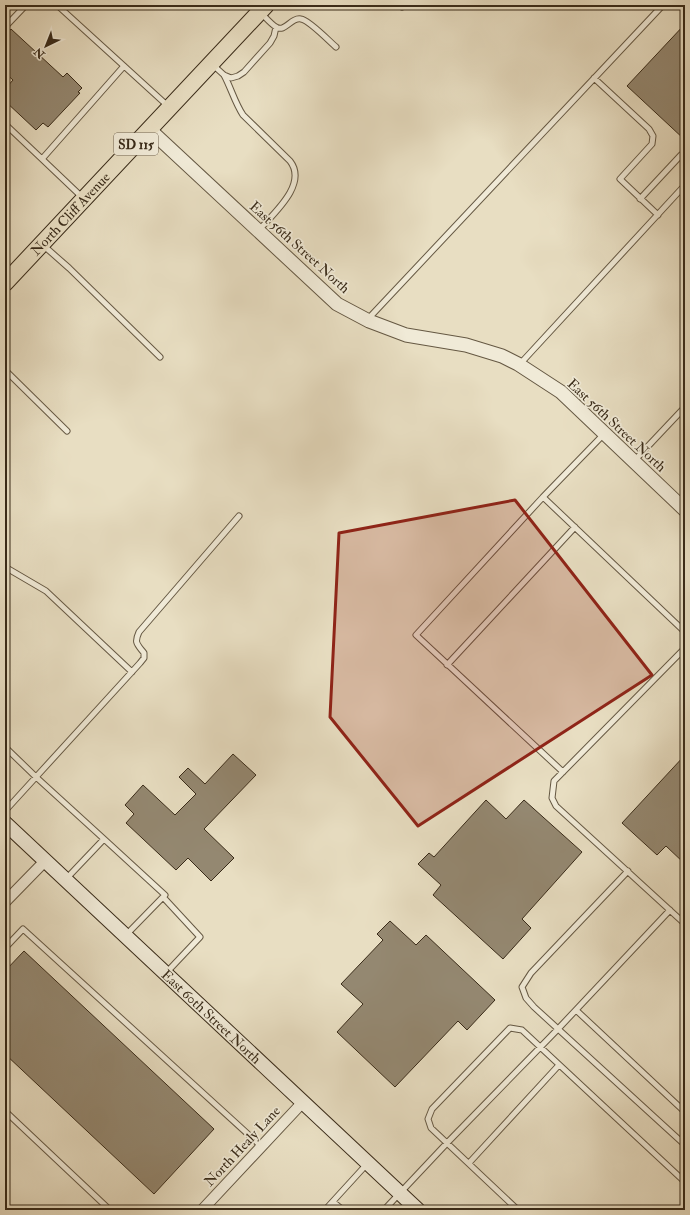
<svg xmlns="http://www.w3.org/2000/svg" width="690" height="1215" font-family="'IM FELL Double Pica',serif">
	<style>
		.building { fill: #948871; stroke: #392b19 }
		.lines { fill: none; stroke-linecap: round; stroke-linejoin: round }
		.service-casing { stroke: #655843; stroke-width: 7 }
		.minor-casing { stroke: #655843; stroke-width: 12 }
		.tertiary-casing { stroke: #655843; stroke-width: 15 }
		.secondary-casing { stroke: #392b19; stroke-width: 16 }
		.primary-casing { stroke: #392b19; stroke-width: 18 }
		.service { stroke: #f0ead7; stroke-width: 5 }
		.minor { stroke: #f0ead7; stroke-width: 10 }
		.tertiary { stroke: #f0ead7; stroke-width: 13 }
		.secondary { stroke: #f0ead7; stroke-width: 14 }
		.primary { stroke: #e8dec2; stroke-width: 16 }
		.marked { fill: #8f2418; fill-opacity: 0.2; stroke: #8f2418; stroke-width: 3; stroke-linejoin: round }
		.labels { text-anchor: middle; stroke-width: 3.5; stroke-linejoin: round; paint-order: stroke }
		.shield { fill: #f0ead7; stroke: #706452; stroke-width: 1 }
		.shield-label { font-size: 13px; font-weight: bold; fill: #392b19 }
		.street-label { font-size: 14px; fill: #392b19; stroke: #f0ead7 }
	</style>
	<rect width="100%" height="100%" fill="#e8dec2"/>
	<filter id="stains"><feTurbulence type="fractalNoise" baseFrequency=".005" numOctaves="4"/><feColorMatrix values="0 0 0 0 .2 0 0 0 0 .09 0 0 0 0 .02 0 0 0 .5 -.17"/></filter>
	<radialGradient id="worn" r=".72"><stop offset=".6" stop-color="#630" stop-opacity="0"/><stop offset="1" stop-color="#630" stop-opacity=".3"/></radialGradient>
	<path class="building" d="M685 24V140L627 86Z
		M11 29 63 77 67 73 82 88 78 92 80 93 48 127 43 123 36 130 5 101V89L13 80 5 73V36Z
		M233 754 256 775 204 829 234 858 211 881 188 858 176 870 126 823 134 814 125 805 143 785 175 815 196 794 179 777 188 768 205 784Z
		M685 755V864L666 846 657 855 622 823Z
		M486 800 506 819 524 800 582 852 522 919 531 928 503 959 433 895 441 885 418 864 429 853 434 857Z
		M390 921 416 945 426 935 495 1000 467 1030 458 1021 395 1087 337 1032 363 1004 341 984 383 940 377 934Z
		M24 951 214 1129 154 1194 5 1054V971Z"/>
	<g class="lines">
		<defs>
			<path id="service" d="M57 5 124 66
				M400 5 402 7
				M262 14C266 18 271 24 276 27 285 33 291 17 301 19 309 20 329 41 336 47
				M5 27 26 5
				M213 65 224 75 231 78 238 76 244 72 270 43 274 36 276 27
				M224 75C231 88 235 103 243 115L290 161C308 184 274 213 259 230
				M594 78 649 129 653 136 652 144 620 179 658 215
				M5 124 42 159
				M83 198 42 159 124 66 169 107
				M640 199 681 155
				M44 246 69 268 160 357
				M368 319 663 5
				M520 364 685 185
				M5 370 67 431
				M634 461 685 407
				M543 497 685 632
				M5 567 46 591 132 672
				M685 648 554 781 552 798 556 806 685 924
				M447 665 575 527
				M5 747 36 777 140 663 144 658V653C137 644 134 643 139 632L239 516
				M563 772 416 635 543 497 604 434
				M5 811 36 777 104 839
				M628 871 531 973 522 987 526 998 534 1007 685 1145
				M66 879 104 839 165 895 126 935
				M163 897 200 937 166 973
				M5 948 23 929 261 1146
				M576 1010 685 1112
				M5 1111 110 1210
				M469 1163 559 1065
				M333 1202 343 1210
				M325 1210 367 1164
				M384 1210 447 1143 558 1029 670 910
				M518 1210 431 1128 428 1119 432 1109 510 1028 522 1030 685 1182"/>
			<path id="minor" d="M5 902 45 861
				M202 1210 303 1102"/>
			<path id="tertiary" d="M149 129 337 304 369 321 406 335 466 345 502 356 518 364 561 392 685 510"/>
			<g id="secondary">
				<path id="s1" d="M5 823 418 1210"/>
			</g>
			<g id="primary">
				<path id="s2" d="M5 283 266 5"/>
			</g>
		</defs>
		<use href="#service" class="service-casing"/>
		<use href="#minor" class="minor-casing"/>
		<use href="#tertiary" class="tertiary-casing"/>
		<use href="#secondary" class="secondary-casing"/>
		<use href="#primary" class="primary-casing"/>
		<use href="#service" class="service"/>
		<use href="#minor" class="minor"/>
		<use href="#tertiary" class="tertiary"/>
		<use href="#secondary" class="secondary"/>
		<use href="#primary" class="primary"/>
	</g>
	<path class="marked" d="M515 500 652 675 418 826 330 717 339 533Z"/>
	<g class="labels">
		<rect class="shield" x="114" y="133" width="44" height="22" rx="3"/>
		<g class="shield-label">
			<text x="136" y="149">SD 115</text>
		</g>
		<g class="street-label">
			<text dy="5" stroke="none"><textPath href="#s2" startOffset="95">North Cliff Avenue</textPath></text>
			<text transform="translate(300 247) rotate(42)" y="5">East 56th Street North</text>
			<text transform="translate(617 425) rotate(43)" y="5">East 56th Street North</text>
			<text dy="5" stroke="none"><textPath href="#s1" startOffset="283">East 60th Street North</textPath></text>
			<text transform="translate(242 1146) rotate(-47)" y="5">North Healy Lane</text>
		</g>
	</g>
	<rect width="690" height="1215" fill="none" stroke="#e8dec2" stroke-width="20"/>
	<rect x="6" y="6" width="678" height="1203" fill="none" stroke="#392b19" stroke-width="2"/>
	<rect x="10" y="10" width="670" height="1195" fill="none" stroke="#392b19"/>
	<g transform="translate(46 46) rotate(223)" stroke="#f0ead7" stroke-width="3" paint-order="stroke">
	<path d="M0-3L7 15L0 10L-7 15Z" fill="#392b19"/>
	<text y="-6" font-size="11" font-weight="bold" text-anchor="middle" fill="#392b19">N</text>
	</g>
	<rect width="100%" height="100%" filter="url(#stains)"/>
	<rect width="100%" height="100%" fill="url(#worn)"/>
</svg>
